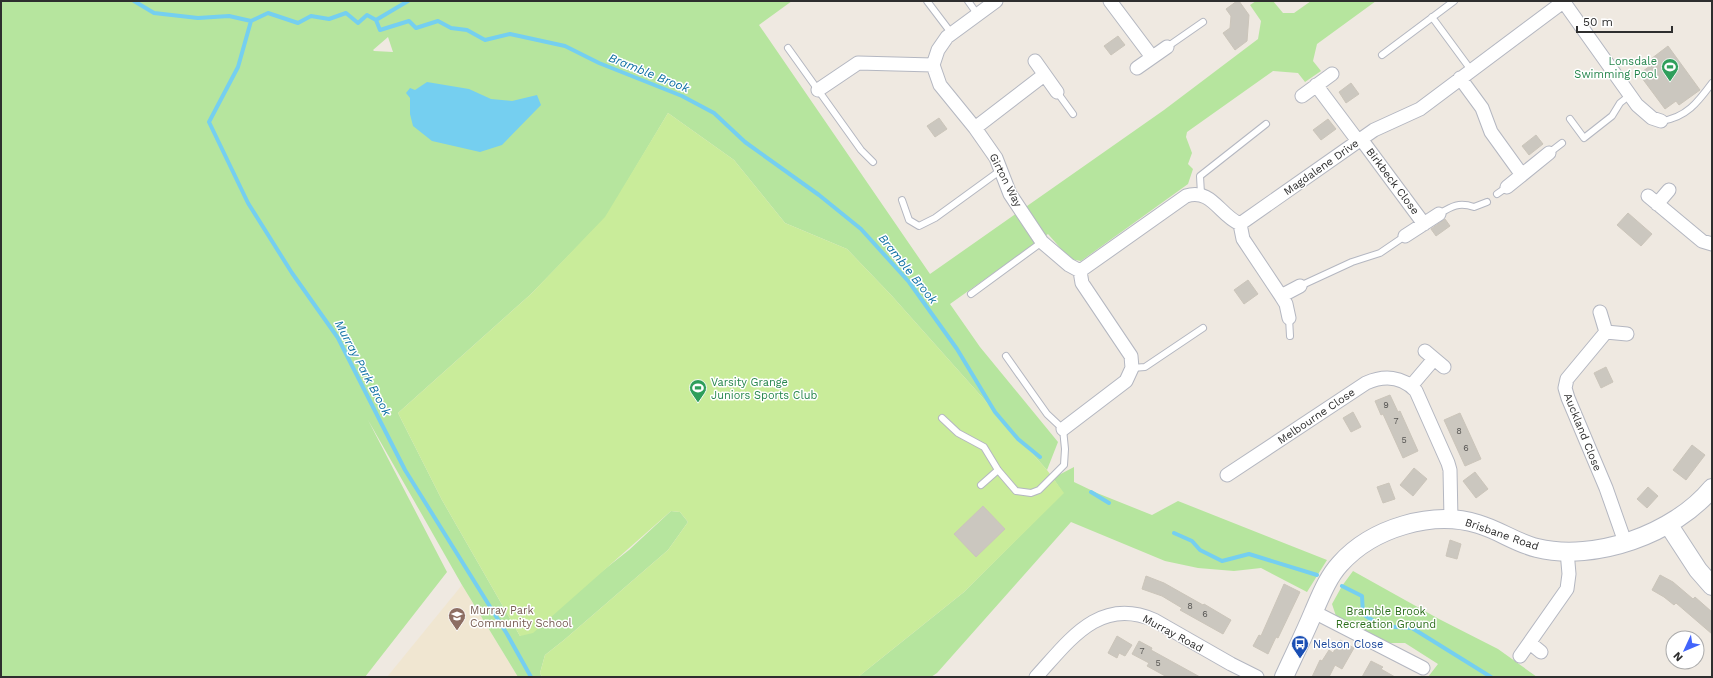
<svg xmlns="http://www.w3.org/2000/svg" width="1713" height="678" font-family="'Work Sans',sans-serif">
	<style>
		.education { fill: #f0e6d1 }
		.green { fill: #b6e59e; fill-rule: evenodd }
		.pitch { fill: #c9ec9a }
		.water { fill: #75cff0 }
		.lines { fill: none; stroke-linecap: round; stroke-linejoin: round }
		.stream { stroke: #75cff0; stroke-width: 4 }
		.building { fill: #cbc7bf; stroke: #cbc5ba }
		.lane-casing { stroke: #b4b7c1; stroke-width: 8 }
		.street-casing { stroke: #b4b7c1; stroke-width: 15 }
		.secondary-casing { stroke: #b4b7c1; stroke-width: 20 }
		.lane { stroke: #fff; stroke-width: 6 }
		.street { stroke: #fff; stroke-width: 13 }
		.secondary { stroke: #fff; stroke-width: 18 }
		.labels { text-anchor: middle; stroke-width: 3; stroke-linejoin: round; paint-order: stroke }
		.number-label { font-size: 9px; fill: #555452 }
		.leisure-label { font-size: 11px; fill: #27864d; stroke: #fff; text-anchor: end }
		.street-label { font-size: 11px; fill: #2e2e2e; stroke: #fff }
		.education-label { font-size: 11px; fill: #785e54; stroke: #fff; text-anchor: start }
		.park-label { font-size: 11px; fill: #2c6e1b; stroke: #fff }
		.transit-label { font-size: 11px; fill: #164399; stroke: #fff; text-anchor: start }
		.water-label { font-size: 12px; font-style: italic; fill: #0d6fa3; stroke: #fff }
	</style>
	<rect width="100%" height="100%" fill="#efe9e1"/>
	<path class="education" d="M462 585 518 677H387Z"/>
	<path class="green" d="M1 1H792L759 25 930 274 1164 110 1258 39 1261 21 1250 5 1256 1H1273L1283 13H1294L1311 1H1376L1317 44 1313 61 1321 71 1305 82 1298 73 1273 71 1187 132 1186 137 1192 153 1188 164 1193 169 1188 184 1081 261 1070 259 1048 234 950 304 980 347 1058 442 1047 470 892 296 847 249 785 223 734 160 668 113 606 217 531 294 398 413 442 500 520 636 629 550 671 511 680 512 688 522 668 550 564 640 545 655 540 673 542 677H518L462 585 368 420 447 572 365 677H1ZM388 37 393 52 374 51 373 50Z
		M1074 467V482L1097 493 1152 515 1178 501 1327 560 1307 592 1261 568 1234 571 1198 568 1165 561 1071 522 937 673 931 677H858L964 592 1063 493 1053 478Z
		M1353 571 1439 619 1498 649 1537 677H1428L1438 664 1405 643H1383L1336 616 1332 604 1342 586Z"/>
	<path class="pitch" d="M668 113 734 160 785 223 847 249 892 296 1047 470 1064 493 964 592 858 677H542L540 673 545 655 564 640 668 550 688 522 680 512 671 511 533 633 520 636 442 500 398 413 531 294 605 217Z"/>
	<path class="water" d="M427 82 469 89 491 99 512 101 537 95 541 105 502 145 480 152 432 141 413 126 410 114V98L406 93 410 88 415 90Z"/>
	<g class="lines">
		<path class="stream" d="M134 1 154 13 198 18 229 16 251 21 268 13 298 23 311 16 329 19 346 13 358 23 367 15 376 20 380 30 409 21 416 28 438 21 451 28 467 30 485 40 510 34 565 46 599 63 682 96 714 113 745 142 819 195 861 229 909 282 957 349 995 412 1018 439 1040 457
			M376 20 408 1
			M251 21 238 67 209 122 248 203 292 273 338 338 405 470 507 634 531 677
			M1091 492 1109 503
			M1174 533 1192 541 1200 550 1222 561 1249 554 1317 575
			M1342 586 1362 596 1363 614 1381 626 1412 628 1491 677"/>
	</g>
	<path class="building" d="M1237 1H1239L1249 15 1247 41 1235 50 1223 33 1230 28 1231 16 1226 9Z
		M1118 36 1125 45 1111 55 1104 46Z
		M1668 46 1700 90 1679 105 1676 101 1665 109 1639 74 1650 66 1647 62Z
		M1351 83 1359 94 1346 103 1339 92Z
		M939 118 947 129 935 137 927 126Z
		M1328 119 1336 129 1321 140 1313 130Z
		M1536 135 1543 144 1529 155 1522 146Z
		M1628 213 1652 234 1641 246 1617 225Z
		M1445 219 1450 226 1436 236 1431 229Z
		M1248 280 1258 294 1244 304 1234 290Z
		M1606 367 1613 382 1601 388 1594 373Z
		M1390 395 1398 412 1400 411 1418 451 1403 458 1383 414 1381 415 1375 401Z
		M1353 412 1361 427 1351 432 1343 418Z
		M1460 413 1481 459 1465 466 1444 420Z
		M1692 445 1705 455 1686 480 1673 470Z
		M1414 468 1427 479 1413 496 1400 485Z
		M1475 472 1488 489 1476 498 1463 481Z
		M1389 483 1395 499 1383 503 1377 487Z
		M1648 487 1658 496 1647 508 1637 499Z
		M983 506 1005 529 976 557 954 534Z
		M1450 540 1461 544 1457 559 1446 556Z
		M1660 575 1673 582 1693 599 1695 597 1712 612V634L1676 603 1674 605 1664 597 1652 590Z
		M1146 576 1164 583 1203 605 1204 604 1231 620 1223 634 1180 610 1182 608 1162 596 1142 589Z
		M1284 584 1300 592 1278 638 1276 637 1268 654 1253 646 1259 635 1261 636Z
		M1117 636 1132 645 1125 656 1119 653 1117 658 1108 653Z
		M1340 640 1354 648 1342 669 1335 665 1329 677H1312L1320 660 1322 661 1329 650 1333 653Z
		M1139 641 1152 648 1151 650 1200 677H1167L1147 666 1149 663 1132 654Z
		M1371 661 1383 667 1381 669 1395 677H1362Z"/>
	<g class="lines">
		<defs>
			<path id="lane" d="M927 1 952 34
				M968 1 978 15
				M1432 17 1471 70
				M1167 47 1203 22
				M788 48 861 150 873 162
				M1382 55 1454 1
				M1057 92 1073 114
				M1570 119 1584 138 1612 116 1620 103 1630 95
				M1661 121C1686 118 1698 102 1712 83
				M1549 153 1562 143
				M1201 194 1200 176 1266 124
				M1497 194 1507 187
				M902 200 909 220 919 226 935 218 1001 170
				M1439 214C1452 206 1459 202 1474 207L1487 202
				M1300 286 1352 262 1380 253 1405 236
				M971 294 1042 242
				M1289 318 1290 336
				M1132 368 1145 367 1203 328
				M942 418 958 433 984 447 998 470 1016 491 1031 493 1039 490 1064 465 1065 449 1063 429 1047 414 1006 356
				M981 485 998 470"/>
			<path id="street" d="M996 1 947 37 938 50 933 65 940 85 975 128 996 158 1010 194 1042 242 1069 265 1080 271 1082 283 1131 356 1132 368 1126 381 1063 429
				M1110 1 1152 57
				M1563 1 1637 105 1652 118 1661 121
				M1035 61 1057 92
				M1137 68 1167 47
				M1460 78 1482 108 1491 132 1522 175
				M1316 85 1358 141
				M818 90 858 63 933 65
				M1302 96 1332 74
				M975 128 1044 75
				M1361 139 1424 224
				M1507 187 1549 153
				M1648 196 1702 241 1712 244
				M1657 204 1669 190
				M1240 224 1243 239 1281 296 1286 304 1289 318
				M1405 236 1439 214
				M1080 271 1186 196C1212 188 1219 215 1240 224L1374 130 1420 109 1563 2
				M1281 296 1300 286
				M1600 312 1606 332
				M1425 351 1444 367
				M1411 386 1434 359
				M1227 475 1366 383C1384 375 1402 376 1416 391L1448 463 1450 470 1451 519
				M1625 542 1606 488 1568 398 1565 388 1567 379 1606 332 1627 334
				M1314 612 1423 668
				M1530 643 1541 652
				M1520 656 1567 589 1569 574 1567 551
				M1036 677C1069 641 1099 596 1154 620L1231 664 1257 677"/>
			<path id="secondary" d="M1668 524 1698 570 1712 586
				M1284 677C1294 655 1305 633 1314 611 1321 595 1328 577 1340 564 1372 528 1432 510 1478 524 1499 530 1516 543 1537 548 1595 562 1674 534 1712 488"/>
		</defs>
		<use href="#lane" class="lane-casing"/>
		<use href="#street" class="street-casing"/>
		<use href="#secondary" class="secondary-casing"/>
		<use href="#lane" class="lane"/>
		<use href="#street" class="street"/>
		<use href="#secondary" class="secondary"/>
	</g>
	<defs>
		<symbol id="stadium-pin" viewBox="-11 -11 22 30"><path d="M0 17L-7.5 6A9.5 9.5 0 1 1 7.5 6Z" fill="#2e9e5b" stroke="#fff"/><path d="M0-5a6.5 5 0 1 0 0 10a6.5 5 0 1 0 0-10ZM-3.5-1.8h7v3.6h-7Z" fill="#fff"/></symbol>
		<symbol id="school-pin" viewBox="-11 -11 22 30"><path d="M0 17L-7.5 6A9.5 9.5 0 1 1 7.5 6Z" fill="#8d6e63" stroke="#fff"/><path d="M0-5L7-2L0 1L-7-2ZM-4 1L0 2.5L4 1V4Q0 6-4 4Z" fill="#fff"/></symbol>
		<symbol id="bus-pin" viewBox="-11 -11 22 30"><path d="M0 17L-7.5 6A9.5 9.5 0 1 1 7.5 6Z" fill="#1a4fb4" stroke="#fff"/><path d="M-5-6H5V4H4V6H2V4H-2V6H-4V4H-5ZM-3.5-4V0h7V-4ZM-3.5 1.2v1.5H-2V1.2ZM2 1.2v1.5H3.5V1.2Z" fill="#fff"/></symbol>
	</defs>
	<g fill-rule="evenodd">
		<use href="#stadium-pin" x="1660" y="57" width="20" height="27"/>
		<use href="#stadium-pin" x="688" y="378" width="20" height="27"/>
		<use href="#school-pin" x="447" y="606" width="20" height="27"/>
		<use href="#bus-pin" x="1290" y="634" width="20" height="27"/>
	</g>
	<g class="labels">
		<g class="number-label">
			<text x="1386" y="408">9</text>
			<text x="1396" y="424">7</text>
			<text x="1459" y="434">8</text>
			<text x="1404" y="443">5</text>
			<text x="1466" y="451">6</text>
			<text x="1190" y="609">8</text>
			<text x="1205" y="617">6</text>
			<text x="1142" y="654">7</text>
			<text x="1158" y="666">5</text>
		</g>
		<g class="leisure-label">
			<text x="1657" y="65">Lonsdale<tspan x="1657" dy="13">Swimming Pool</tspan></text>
			<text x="711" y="386" text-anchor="start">Varsity Grange<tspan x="711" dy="13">Juniors Sports Club</tspan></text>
		</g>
		<g class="street-label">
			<text transform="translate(1321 167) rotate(-35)" y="4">Magdalene Drive</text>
			<text transform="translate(1006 180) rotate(63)" y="4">Girton Way</text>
			<text transform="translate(1393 181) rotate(53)" y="4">Birkbeck Close</text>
			<text transform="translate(1316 416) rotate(-34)" y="4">Melbourne Close</text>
			<text transform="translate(1583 432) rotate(68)" y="4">Auckland Close</text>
			<text transform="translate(1502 534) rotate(19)" y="4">Brisbane Road</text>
			<text transform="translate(1173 633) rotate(28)" y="4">Murray Road</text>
		</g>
		<g class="education-label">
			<text x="470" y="614">Murray Park<tspan x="470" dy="13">Community School</tspan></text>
		</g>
		<g class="park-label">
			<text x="1386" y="615">Bramble Brook<tspan x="1386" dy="13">Recreation Ground</tspan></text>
		</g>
		<g class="transit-label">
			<text x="1313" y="648">Nelson Close</text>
		</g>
		<g class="water-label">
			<text transform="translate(649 73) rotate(22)" y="4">Bramble Brook</text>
			<text transform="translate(908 269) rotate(51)" y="4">Bramble Brook</text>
			<text transform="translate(363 368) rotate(62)" y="4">Murray Park Brook</text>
		</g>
	</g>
	<rect width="1713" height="678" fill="none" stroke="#2e2e2e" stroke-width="4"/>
	<g transform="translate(1685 650) rotate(226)"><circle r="19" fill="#ffffff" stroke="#ababab"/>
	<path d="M0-3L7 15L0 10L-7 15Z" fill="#4264fb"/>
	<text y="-6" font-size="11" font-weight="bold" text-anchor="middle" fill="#2e2e2e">N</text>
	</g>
	<path d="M1577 26v6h95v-6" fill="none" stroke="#2e2e2e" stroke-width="2"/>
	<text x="1583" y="26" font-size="12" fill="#2e2e2e" stroke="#ffffff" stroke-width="3" paint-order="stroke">50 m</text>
</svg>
